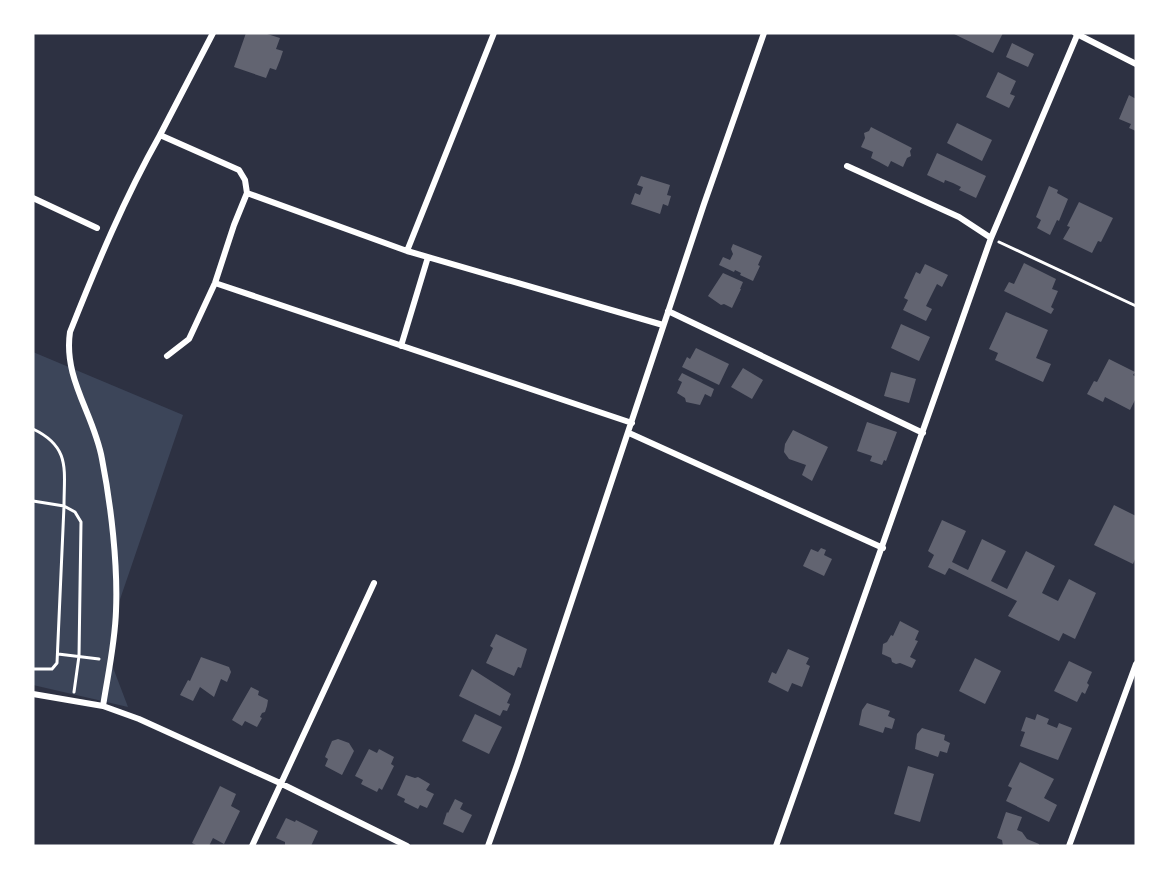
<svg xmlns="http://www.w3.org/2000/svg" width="1169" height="879" font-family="'Libre Baskerville',serif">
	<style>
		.green { fill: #3c4559 }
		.building { fill: #626471 }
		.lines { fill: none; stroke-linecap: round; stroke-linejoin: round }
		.path { stroke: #fff; stroke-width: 3 }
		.minor { stroke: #fff; stroke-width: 6 }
	</style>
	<rect width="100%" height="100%" fill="#2d3142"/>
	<path class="green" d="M33 352 183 415 115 614 112 665 128 707 33 685Z"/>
	<path class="building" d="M246 33H264L280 38 276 49 283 51 280 60 276 70 270 68 266 78 234 67Z
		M952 33H1003L993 53Z
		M1012 43 1034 54 1028 67 1006 57Z
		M998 72 1016 81 1010 94 1015 96 1009 108 986 97Z
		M1129 95 1136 99V131L1129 128 1131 124 1119 119Z
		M957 123 992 140 982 161 947 143Z
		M871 127 912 148 910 151 911 156 907 158 903 167 891 161 888 167 879 162 871 158 873 152 861 147 865 138 864 133 869 131Z
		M937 153 986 176 976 198 959 190 961 187 953 183 945 180 944 183 927 175Z
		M641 176 670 185 667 195 671 196 668 206 663 204 660 214 631 204 635 193 640 195 643 187 637 185Z
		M1049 186 1058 190 1057 193 1068 199 1059 221 1057 220 1050 235 1037 228 1041 220 1036 217Z
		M1079 202 1113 218 1101 242 1098 241 1092 253 1063 239 1070 227 1067 226Z
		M733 244 762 256 758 265 760 266 753 281 740 275 741 273 735 270 734 272 719 265 723 257 730 260 733 254 731 249Z
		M1024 263 1056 279 1052 289 1058 291 1051 307 1054 309 1051 314 1004 291 1009 282 1014 284Z
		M925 264 948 275 942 287 937 284 926 306 932 309 926 321 903 310 908 300 904 298 916 272 920 274Z
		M723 273 743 282 740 289H741L732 308 724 304 721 305 708 296Z
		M1006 312 1048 330 1036 358 1051 364 1043 382 995 360 998 353 989 349Z
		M901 324 930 337 919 361 891 348Z
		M696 348 729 364 719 385 682 367 687 357 690 359Z
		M1109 359 1135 372 1133 375 1136 377V398L1130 410 1105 397 1103 402 1087 394 1094 381 1097 382Z
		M743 368 763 380 752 399 731 387Z
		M891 372 916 379 909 403 884 396Z
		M682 373 714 389 711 397 705 394 700 405 686 402 685 398 677 393 682 382 678 380Z
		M867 422 897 432 886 461 884 460 882 465 870 461 872 456 857 451Z
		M793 430 828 447 812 481 802 475 806 465 789 459 784 452 785 444Z
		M1114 505 1136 516V557L1133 564 1094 545Z
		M942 520 966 531 952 562 968 570 982 539 1006 551 991 581 1007 589 1026 551 1055 566 1042 593 1058 601 1069 579 1096 593 1075 639 1063 633 1059 641 1008 616 1017 601 949 568 945 575 928 567 934 555 928 551Z
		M821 548 826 550 824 555 832 559 824 576 803 566 811 549 818 552Z
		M900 621 919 631 915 640 918 641 910 657 916 660 912 668 900 663 896 664 892 662 891 658 882 654 883 644 887 642 891 635 893 636Z
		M496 634 527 649 521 668 518 667 514 676 486 663 493 648 490 646Z
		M788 649 809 658 806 664 810 666 802 687 792 683 788 692 768 682 772 672 776 674Z
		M201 657 229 667 231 672 227 682 221 679 214 697 200 687 193 701 180 695 188 680 190 681Z
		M975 658 1001 671 985 704 959 691Z
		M1069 661 1092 672 1087 683 1089 685 1085 694 1082 692 1077 702 1054 691Z
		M472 669 511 694 507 703 510 704 507 711 503 710 500 716 459 696Z
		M251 687 259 691 258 695 268 700 267 706 265 712 262 713 260 717 262 718 257 727 245 721 242 726 232 720Z
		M867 703 890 711 888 716 895 719 892 729 885 727 883 733 859 725 862 710Z
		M475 714 502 727 489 754 462 741Z
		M1037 714 1049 719 1047 724 1057 728 1059 723 1072 728 1058 760 1020 746 1025 732 1021 731 1026 717 1035 720Z
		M922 728 945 735 944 740 950 743 947 753 940 751 938 757 915 749 917 734Z
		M338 739 349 743 354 751 342 775 325 766 328 759 325 757 332 741Z
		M369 749 377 753 379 749 394 757 391 764 394 766 382 790 379 788 377 792 361 784 363 780 355 776Z
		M1020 762 1054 779 1044 798 1057 805 1049 822 1006 801 1012 788 1008 786Z
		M908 766 934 774 920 822 894 814Z
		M406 775 415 778 418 777 430 784 426 790 434 794 427 808 420 805 418 809 404 802 405 799 397 795Z
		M220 786 236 794 231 806 240 811 224 844 213 838 209 846H198L192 843Z
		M455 799 463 803 460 809 472 815 463 833 443 824 447 812 448 813Z
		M1006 812 1022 817 1017 830 1022 832 1027 839 1039 844V846H1003L1002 840 997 838Z
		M286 818 295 822 296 820 318 831 311 846H285V842L276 838Z"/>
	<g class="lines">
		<path class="path" d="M999 242 1136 306
			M33 429C71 447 64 470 64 506L75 512 81 522 79 656 74 692
			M33 501 64 506 57 663 52 669H33
			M58 654 99 659"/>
		<path class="minor" d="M1075 33 1136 64
			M847 166 959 217 991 238 1078 33
			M247 193 407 251 663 325
			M33 198 97 228
			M407 251 494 33
			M215 283 632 423
			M668 311 923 433
			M401 346 428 257
			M167 356 189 339 215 283 234 225 247 193 245 180 239 170 160 135 213 33
			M629 433 883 548
			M33 694 103 706 139 719 280 783 407 846
			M103 706C108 674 115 643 116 611 118 565 111 505 102 459 94 414 63 379 70 332 97 264 124 199 160 135
			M252 846 374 583
			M488 846 517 765 704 204 764 33
			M776 846 991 238
			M1069 846 1136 664"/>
	</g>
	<rect width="1169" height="879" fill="none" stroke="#ffffff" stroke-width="69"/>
</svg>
